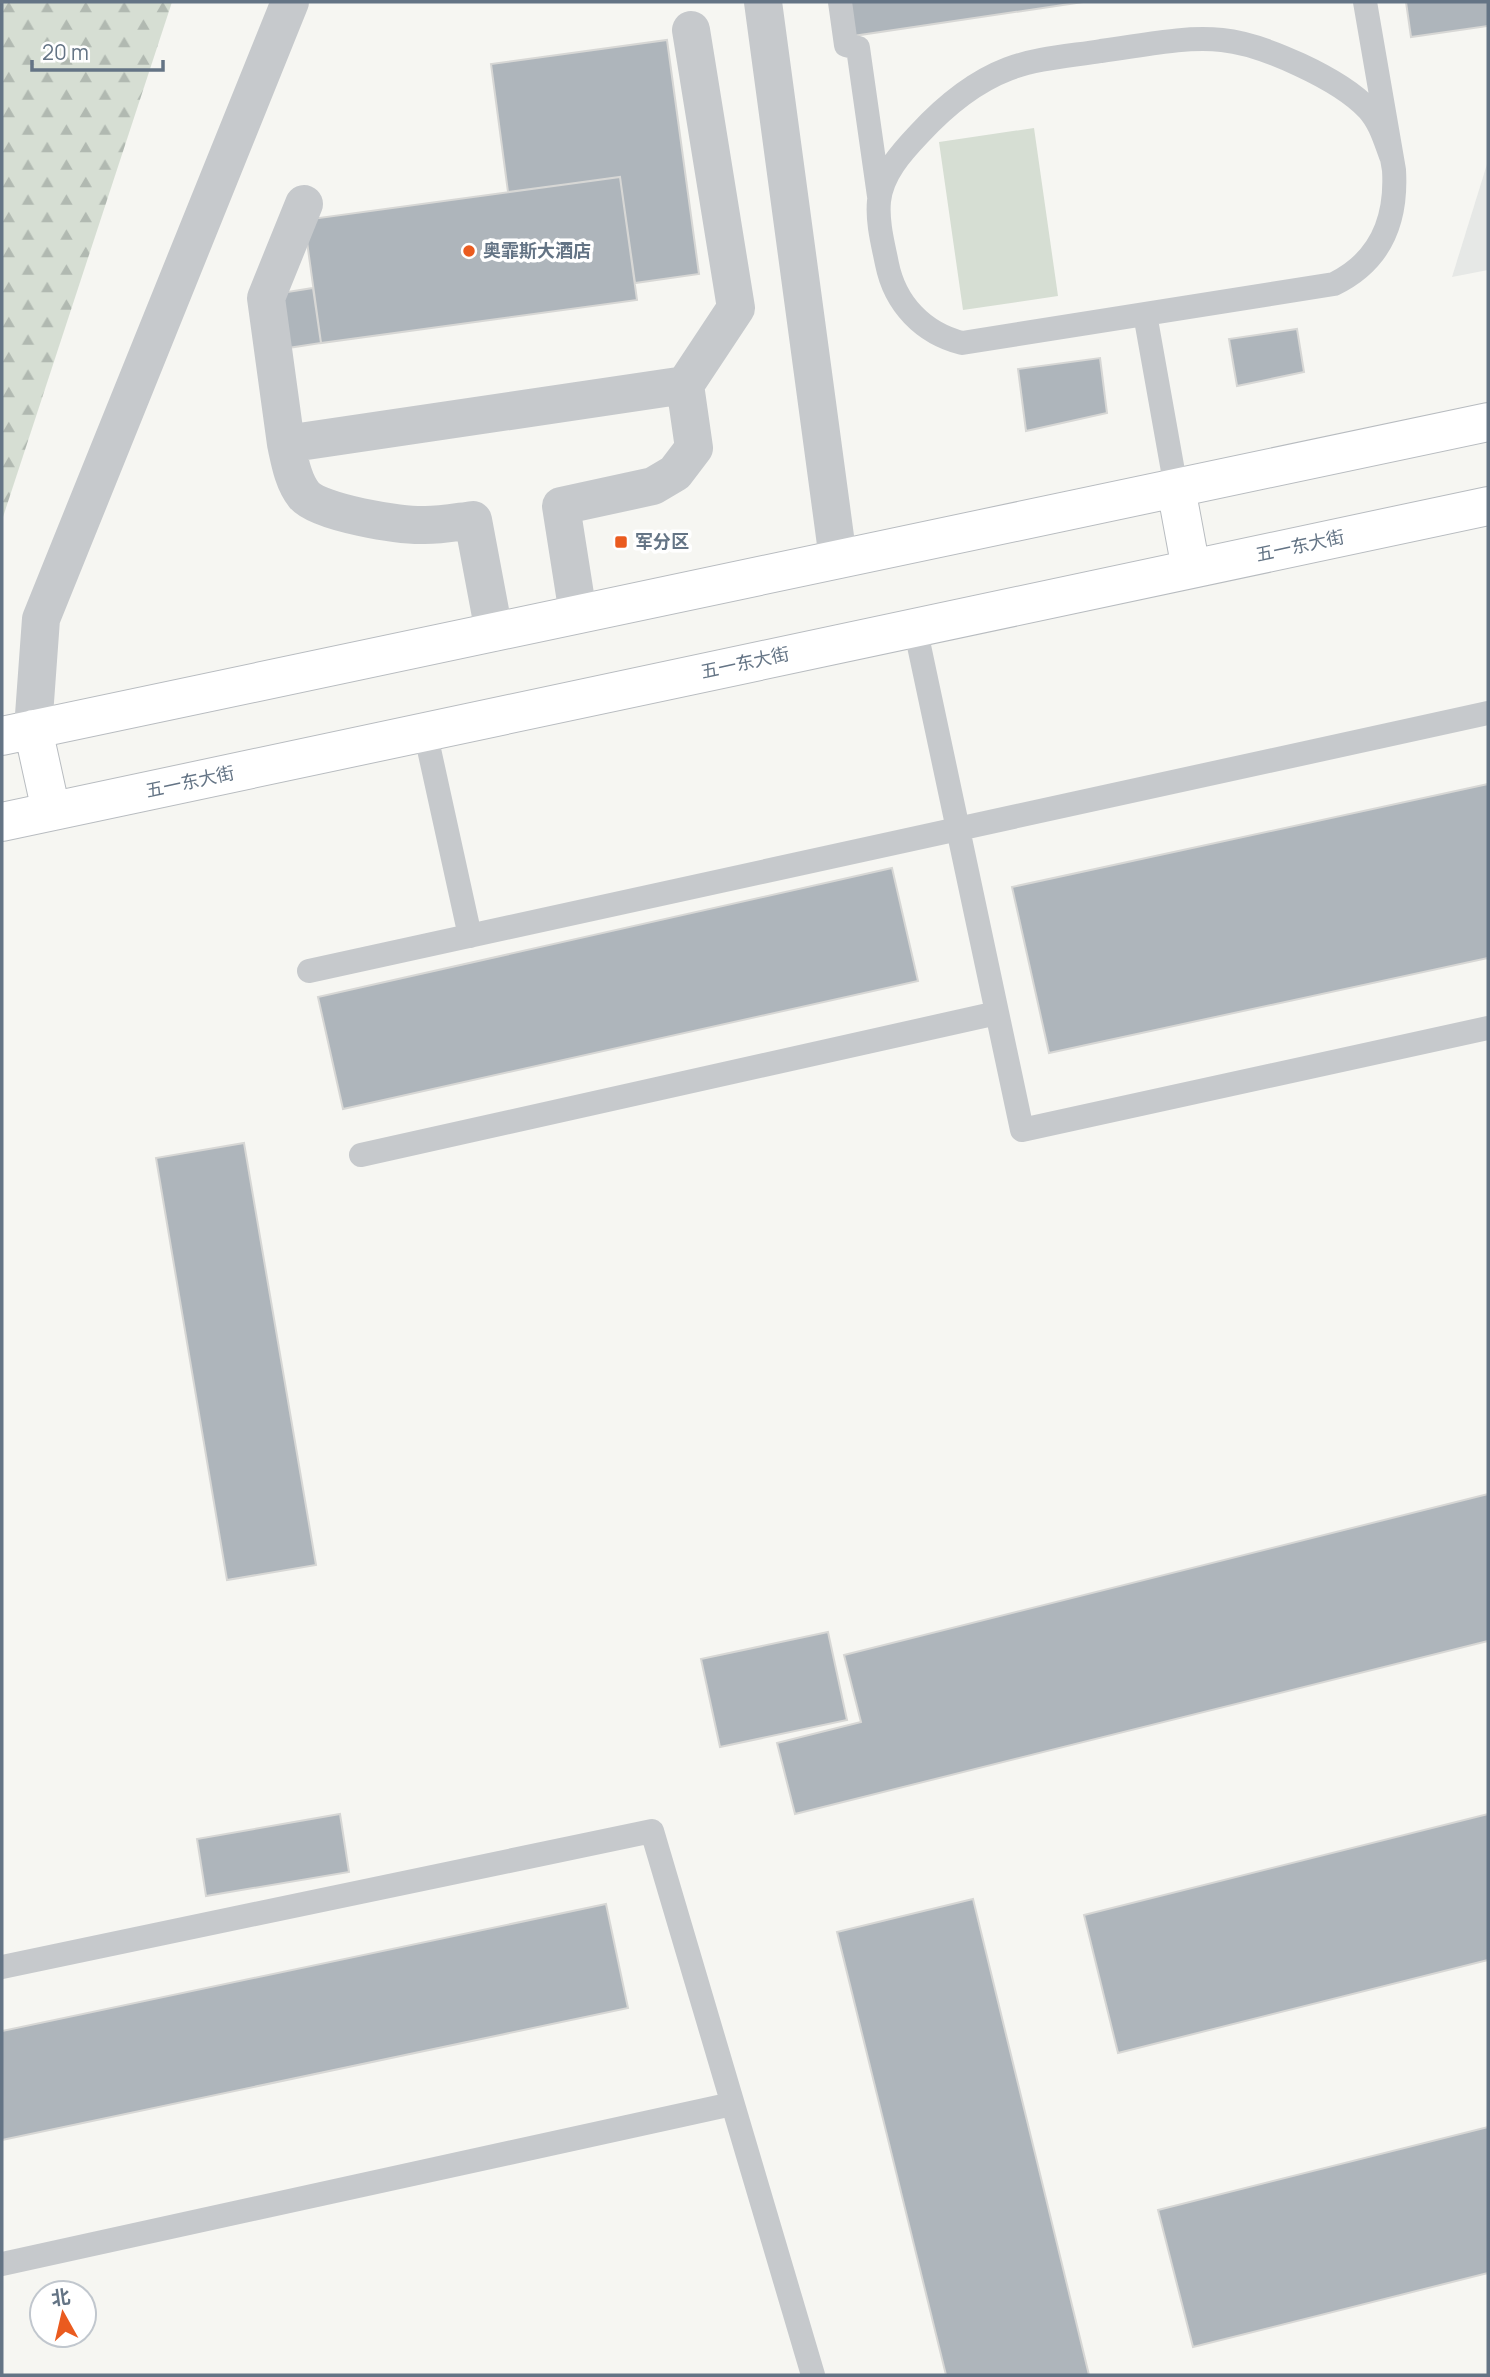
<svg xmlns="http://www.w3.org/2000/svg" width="1490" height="2377" font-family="Manrope,'Noto Sans SC',sans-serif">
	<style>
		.built { fill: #e6e8e6 }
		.forest { fill: url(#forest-firs) }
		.green { fill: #d6ded3 }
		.building { fill: #aeb5bb; stroke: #d7d7d5; stroke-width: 2 }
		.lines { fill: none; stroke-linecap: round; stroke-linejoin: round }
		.primary-casing { stroke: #b8bcc0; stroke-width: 40 }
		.service { stroke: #c6c9cc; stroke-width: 24 }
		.minor { stroke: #c6c9cc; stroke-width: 38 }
		.primary { stroke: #fff; stroke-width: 38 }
		.poi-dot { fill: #ea5b1f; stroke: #fff; stroke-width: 2.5 }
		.labels { text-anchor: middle; stroke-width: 7; stroke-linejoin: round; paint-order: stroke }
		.poi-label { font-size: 18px; font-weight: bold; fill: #647485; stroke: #fff; text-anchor: start }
		.street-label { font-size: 18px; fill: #647485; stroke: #fff }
	</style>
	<defs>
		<pattern id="forest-firs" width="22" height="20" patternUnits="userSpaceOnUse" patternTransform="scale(1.75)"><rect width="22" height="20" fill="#d6ded3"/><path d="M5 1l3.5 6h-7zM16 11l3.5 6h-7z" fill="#b1b9b1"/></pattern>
	</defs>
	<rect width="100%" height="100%" fill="#f6f6f2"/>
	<path class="built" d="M1488 161V270L1452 277Z"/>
	<path class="forest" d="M2 2H172L2 520Z"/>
	<path class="green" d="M1034 128 1058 296 963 310 939 142Z"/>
	<path class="building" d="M848 2H1083L853 36Z
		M1406 2H1488V26L1411 37Z
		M667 40 699 274 635 283 620 177 508 192 491 64Z
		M620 177 637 300 321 343 304 220Z
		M313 288 321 343 288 348 281 293Z
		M1297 329 1304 372 1237 386 1229 339Z
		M1100 358 1107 413 1026 431 1018 369Z
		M1488 784V958L1049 1053 1012 887Z
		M892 868 918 981 343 1109 318 997Z
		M244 1143 316 1565 227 1580 156 1158Z
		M1488 1494V1641L795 1814 777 1743 861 1722 844 1655Z
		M828 1632 847 1720 720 1747 701 1659Z
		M340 1814 349 1872 206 1896 197 1839Z
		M1488 1814V1960L1118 2053 1084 1915Z
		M973 1899 1089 2375H946L837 1932Z
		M606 1904 628 2008 2 2140V2031Z
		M1488 2127V2273L1193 2347 1158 2210Z"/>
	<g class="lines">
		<defs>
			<path id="primary" d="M1176 488 1191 569
				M33 729 51 811
				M2 736 1488 422
				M2 822 1488 506"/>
		</defs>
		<use href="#primary" class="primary-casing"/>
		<path class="service" d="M840 2 846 45 858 48 879 196
			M1365 2 1394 170C1397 220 1381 261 1334 284L962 343C923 333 895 304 887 264 883 244 877 222 879 201 882 174 901 153 919 134 943 108 974 82 1008 69 1037 58 1070 56 1101 51 1141 46 1182 36 1222 40 1263 44 1340 79 1368 109 1380 122 1385 140 1391 156
			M1145 314 1176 488
			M915 627 1022 1130 1488 1028
			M425 731 470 936
			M309 971 1488 713
			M361 1155 997 1013
			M2 1967 652 1831 813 2375
			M2 2264 732 2104"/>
		<path class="minor" d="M763 2 838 559
			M685 385 736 308 691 30
			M286 444 266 298 304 204
			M494 632 473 520C457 522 441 525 425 525 401 526 319 513 304 495 293 481 290 462 286 444L685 385 694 448 675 473 653 486 561 506 578 614
			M33 729 41 619 290 2"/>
		<use href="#primary" class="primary"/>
	</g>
	<g class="poi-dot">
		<circle cx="469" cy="251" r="7"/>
		<rect x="614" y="535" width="14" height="14" rx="3.5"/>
	</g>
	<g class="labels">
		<g class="poi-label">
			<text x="483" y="257">奥霏斯大酒店</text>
			<text x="635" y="548">军分区</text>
		</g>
		<g class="street-label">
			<text transform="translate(1300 546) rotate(-12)" y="6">五一东大街</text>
			<text transform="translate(745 663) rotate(-12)" y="6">五一东大街</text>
			<text transform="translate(190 782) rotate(-12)" y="6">五一东大街</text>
		</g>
	</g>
	<rect width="1490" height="2377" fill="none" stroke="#647485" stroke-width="7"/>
	<g transform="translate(63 2314) rotate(352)"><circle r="33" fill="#ffffff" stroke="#c1c7ce" stroke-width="2"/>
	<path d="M0-5L12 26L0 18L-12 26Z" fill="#ea5b1f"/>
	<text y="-10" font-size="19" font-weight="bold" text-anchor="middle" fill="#647485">北</text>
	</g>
	<path d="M32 60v10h131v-10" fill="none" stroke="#647485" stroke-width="3.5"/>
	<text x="42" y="60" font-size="21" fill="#647485" stroke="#ffffff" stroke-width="5" paint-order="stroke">20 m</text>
</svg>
